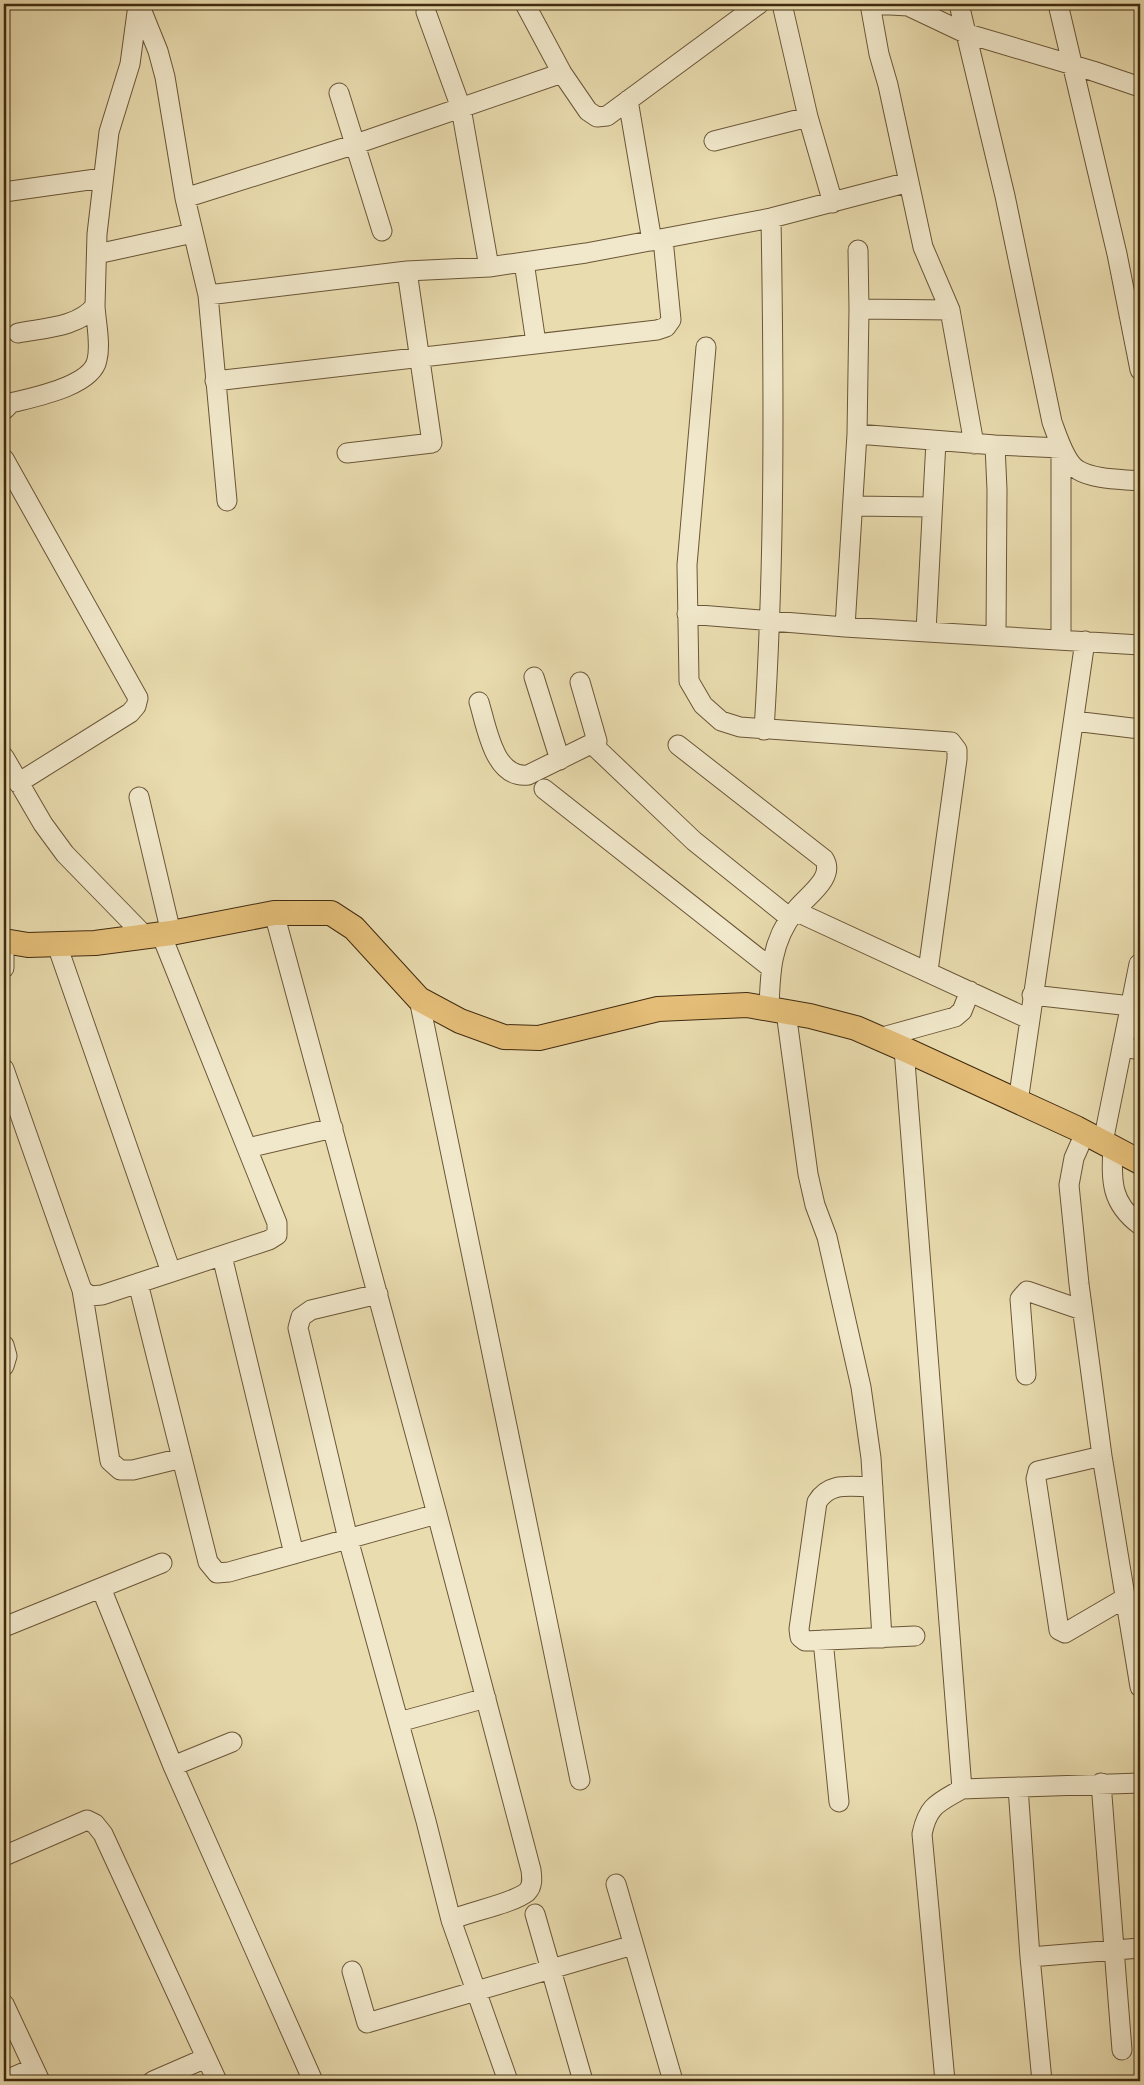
<svg xmlns="http://www.w3.org/2000/svg" width="1144" height="2085" font-family="Vollkorn,serif">
	<style>
		.lines { fill: none; stroke-linecap: round; stroke-linejoin: round }
		.minor-casing { stroke: #6a5637; stroke-width: 21 }
		.major-casing { stroke: #402a0f; stroke-width: 26 }
		.minor { stroke: #f1e8cb; stroke-width: 19 }
		.major { stroke: #e4be78; stroke-width: 24 }
	</style>
	<rect width="100%" height="100%" fill="#e9dcaf"/>
	<filter id="stains"><feTurbulence type="fractalNoise" baseFrequency=".004" numOctaves="4"/><feColorMatrix values="0 0 0 0 .2 0 0 0 0 .09 0 0 0 0 .02 0 0 0 .5 -.17"/></filter>
	<radialGradient id="worn" r=".72"><stop offset=".6" stop-color="#630" stop-opacity="0"/><stop offset="1" stop-color="#630" stop-opacity=".3"/></radialGradient>
	<g class="lines">
		<defs>
			<path id="minor" d="M139 4 158 51 165 77 185 198 208 295 227 501
				M525 4 562 73 588 111 597 117 607 116 759 4
				M782 4 808 117 833 203
				M870 4 879 54 888 85 923 247 950 310 974 444
				M873 4 908 6 965 33 1093 71 1140 87
				M959 4 1005 196 1052 422C1057 435 1065 463 1078 470 1095 480 1121 479 1140 481
				M1058 4 1117 254 1140 370
				M426 12 461 108 489 267
				M339 93 382 231
				M628 100 652 241
				M714 141 808 117
				M4 192 103 178
				M185 198 356 144 562 73
				M858 250 859 309 950 310
				M97 254 193 233
				M524 262 536 343
				M208 295 407 271 489 267 586 253 771 218 909 182
				M18 333C43 328 79 327 95 306L97 234 109 132 130 64 138 5
				M706 347 687 565 689 681 703 705 721 721 740 727 951 742 957 750V759L928 971
				M215 381 657 330 666 327 671 320 663 239
				M4 410 11 403C34 397 92 386 97 360 101 344 96 323 95 306
				M857 434 995 445 1061 448V639
				M995 445 997 490 996 635
				M347 453 432 443 407 271
				M4 459 138 698 136 706 130 713 18 783
				M853 506 932 507
				M687 614 845 627 1140 645
				M845 627 857 434 859 309
				M926 631 936 441
				M534 677 560 760
				M479 702C487 728 494 779 528 775L597 741 580 682
				M1074 721 1140 729
				M764 730C775 559 774 389 771 218
				M592 744 694 841 790 918
				M678 745 824 859C836 878 805 897 795 911 771 941 770 973 769 1009
				M4 757 43 824 65 854 145 936
				M544 789 771 968
				M139 797 171 933
				M795 911 1029 1019
				M274 913 437 1514 531 1870C532 1878 533 1886 527 1892 512 1904 471 1911 451 1920
				M57 945 171 1272
				M4 968V941
				M1032 995 1140 1007
				M419 999 580 1780
				M786 1012 808 1174 815 1205 827 1237 861 1387 871 1458 882 1638
				M879 1038 955 1017 962 1011 970 991
				M1122 1047 1140 1050
				M904 1049 962 1789
				M4 1069 82 1290 90 1296 102 1295 269 1240 277 1235V1223L161 934
				M1018 1102 1085 641
				M1085 1133 1074 1158 1069 1185 1079 1284 1102 1456 1140 1687
				M1103 1142 1139 964
				M1113 1147C1111 1182 1111 1203 1140 1225
				M248 1148 333 1128
				M222 1256 294 1554
				M138 1283 208 1562 217 1573 229 1572 437 1514
				M82 1290 110 1461 120 1470H133L182 1458
				M378 1294 311 1310 301 1317 298 1328 348 1539 426 1821 451 1920 508 2081
				M4 1345 7 1356 4 1366
				M1026 1375 1020 1299 1027 1291 1082 1310
				M1102 1456 1038 1471 1036 1479 1059 1630 1065 1633 1125 1598
				M873 1487C851 1487 830 1481 817 1502L799 1629 800 1637 805 1641 915 1636
				M101 1588 173 1766 313 2081
				M4 1627 162 1563
				M823 1640 839 1802
				M399 1722 486 1698
				M173 1766 232 1742
				M1101 1783 1122 2050
				M1018 1787 1030 1957 1042 2081
				M4 1856 87 1820 95 1824 103 1834 217 2081
				M616 1884 673 2081
				M535 1914 583 2081
				M1030 1957 1140 1948
				M352 1971 367 2023 633 1945
				M4 2004 40 2081
				M4 2081 34 2068
				M153 2081 206 2058
				M945 2081 922 1834C928 1805 938 1803 962 1789L1140 1783"/>
			<path id="major" d="M4 941 28 945 95 943 171 933 274 913H331L354 928 419 999 460 1021 504 1037 539 1038 658 1009 747 1005 810 1016 856 1028 904 1049 1076 1128 1140 1162"/>
		</defs>
		<use href="#minor" class="minor-casing"/>
		<use href="#major" class="major-casing"/>
		<use href="#minor" class="minor"/>
		<use href="#major" class="major"/>
	</g>
	<rect width="1144" height="2085" fill="none" stroke="#e9dcaf" stroke-width="20"/>
	<rect x="5" y="5" width="1134" height="2075" fill="none" stroke="#402a0f" stroke-width="2.5"/>
	<rect x="10" y="10" width="1124" height="2065" fill="none" stroke="#402a0f"/>
	<rect width="100%" height="100%" filter="url(#stains)"/>
	<rect width="100%" height="100%" fill="url(#worn)"/>
</svg>
